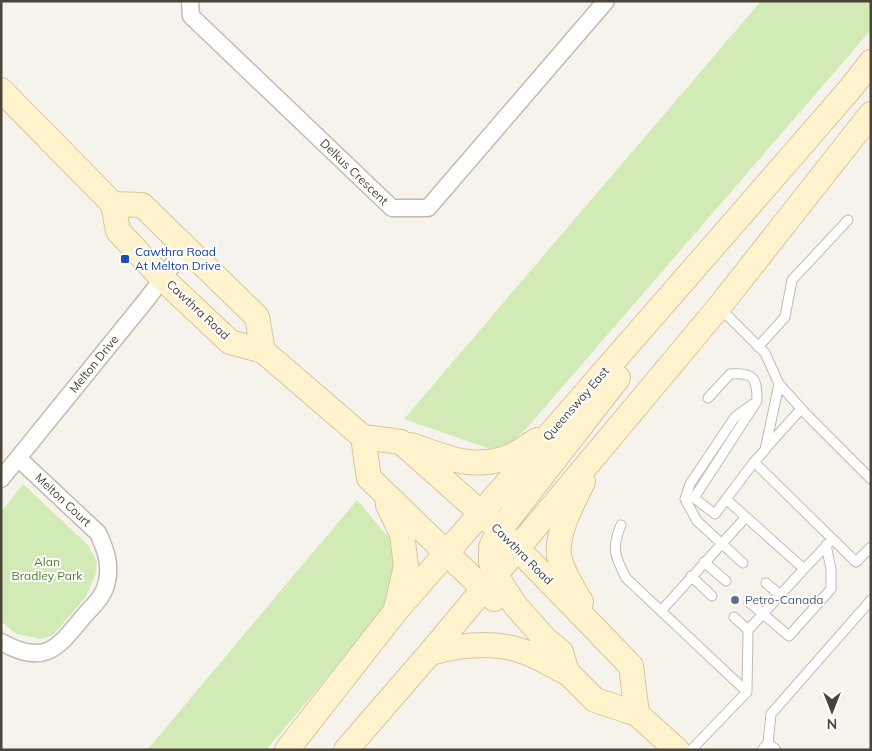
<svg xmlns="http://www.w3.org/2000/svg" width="872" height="751" font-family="Mulish,sans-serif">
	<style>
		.green { fill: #d2eab5 }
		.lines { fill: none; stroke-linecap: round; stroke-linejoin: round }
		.service-casing { stroke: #c2bbae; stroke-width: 11 }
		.minor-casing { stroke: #c2bbae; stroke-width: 19 }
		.secondary-casing { stroke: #d6c79b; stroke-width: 26 }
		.service { stroke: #fff; stroke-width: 9 }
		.minor { stroke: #fff; stroke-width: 16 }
		.secondary { stroke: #fff3cd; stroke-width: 24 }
		.transit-dot { fill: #1a4fb4; stroke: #fff; stroke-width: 2 }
		.service-dot { fill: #5c6f8a; stroke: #fff; stroke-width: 2 }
		.labels { text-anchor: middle; stroke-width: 4; stroke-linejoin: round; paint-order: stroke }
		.street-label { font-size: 12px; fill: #4b4439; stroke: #fff }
		.transit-label { font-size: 12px; fill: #164399; stroke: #fff; text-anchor: start }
		.park-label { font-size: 12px; fill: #4a7f2a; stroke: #fff }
		.service-label { font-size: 12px; fill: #4e5e75; stroke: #fff; text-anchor: start }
	</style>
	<rect width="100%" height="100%" fill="#f6f3ec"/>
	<path class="green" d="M761 1H871V30L526 429 512 441 493 450 404 419Z
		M23 484 88 545 97 562 95 577 85 598 53 635 42 639 16 634 1 621V512Z
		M357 500 417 571 266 750H147Z"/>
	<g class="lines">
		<defs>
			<path id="service" d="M719 307 765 353 779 384 807 415 871 479
				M758 347 785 317 792 280 848 220
				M779 384 765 450 754 462 856 562 871 547
				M708 398 730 374C754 372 757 378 757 401L694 498 715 514 754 462
				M766 448 801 409
				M726 499 804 569 748 630 747 692
				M621 525C611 549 615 556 626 578L747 692 691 750
				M704 562 726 581
				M743 563 697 521 685 499 690 484 735 417 753 404
				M804 569 829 543
				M691 576 712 596
				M766 583 780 595
				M749 602 789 636 831 589V569L826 545
				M661 611 746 517
				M734 617 748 630
				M768 743 771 714 871 600
				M762 750 768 743 776 750"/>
			<path id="minor" d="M190 1 191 16 392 208H428L606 1
				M1 479 147 299 186 247
				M1 642C45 666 57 649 84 616 93 606 105 595 107 581 111 564 105 548 98 533L18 458"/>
			<path id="secondary" d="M1 90 113 204 118 231 162 278 230 342 263 351 363 437 401 442 482 514 517 548 631 666 637 714
				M113 204 142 205 257 317 263 351
				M363 437 369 478 494 599
				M411 445C444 456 467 469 503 459 515 456 527 446 537 440
				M388 505 402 534 406 566 396 609
				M581 602C573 588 562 572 559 556 556 533 573 502 583 482
				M430 653C460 645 493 641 522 651 538 656 553 666 567 673
				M557 662 595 700 637 714 677 750
				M567 673 561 652 545 639 515 605 495 574 491 562V547L499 531 618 378
				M287 750 395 612 785 164 850 89 871 62
				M346 750 430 653 719 307 871 114"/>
		</defs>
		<use href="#service" class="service-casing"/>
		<use href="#minor" class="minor-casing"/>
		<use href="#secondary" class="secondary-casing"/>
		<use href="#service" class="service"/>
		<use href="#minor" class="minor"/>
		<use href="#secondary" class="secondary"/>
	</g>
	<rect class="transit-dot" x="120" y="254" width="10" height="10" rx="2.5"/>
	<circle class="service-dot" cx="735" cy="600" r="5"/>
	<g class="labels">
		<g class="street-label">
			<text transform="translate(354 172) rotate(44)" y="4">Delkus Crescent</text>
			<text transform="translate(198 310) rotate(43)" y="4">Cawthra Road</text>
			<text transform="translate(94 364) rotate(-51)" y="4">Melton Drive</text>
			<text transform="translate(576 404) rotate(-49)" y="4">Queensway East</text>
			<text transform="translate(63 500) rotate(43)" y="4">Melton Court</text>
			<text transform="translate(522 554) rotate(45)" y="4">Cawthra Road</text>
		</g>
		<g class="transit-label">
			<text x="135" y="256">Cawthra Road<tspan x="135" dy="14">At Melton Drive</tspan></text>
		</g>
		<g class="park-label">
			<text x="47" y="566">Alan<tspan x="47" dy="14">Bradley Park</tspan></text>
		</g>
		<g class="service-label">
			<text x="745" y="604">Petro-Canada</text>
		</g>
	</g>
	<rect width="872" height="751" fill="none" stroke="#4b4439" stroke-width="5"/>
	<g transform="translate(832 711) rotate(180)" stroke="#ffffff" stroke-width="4" paint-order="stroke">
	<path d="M0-4L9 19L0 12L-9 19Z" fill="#4b4439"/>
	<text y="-8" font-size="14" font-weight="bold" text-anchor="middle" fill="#4b4439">N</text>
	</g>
</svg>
